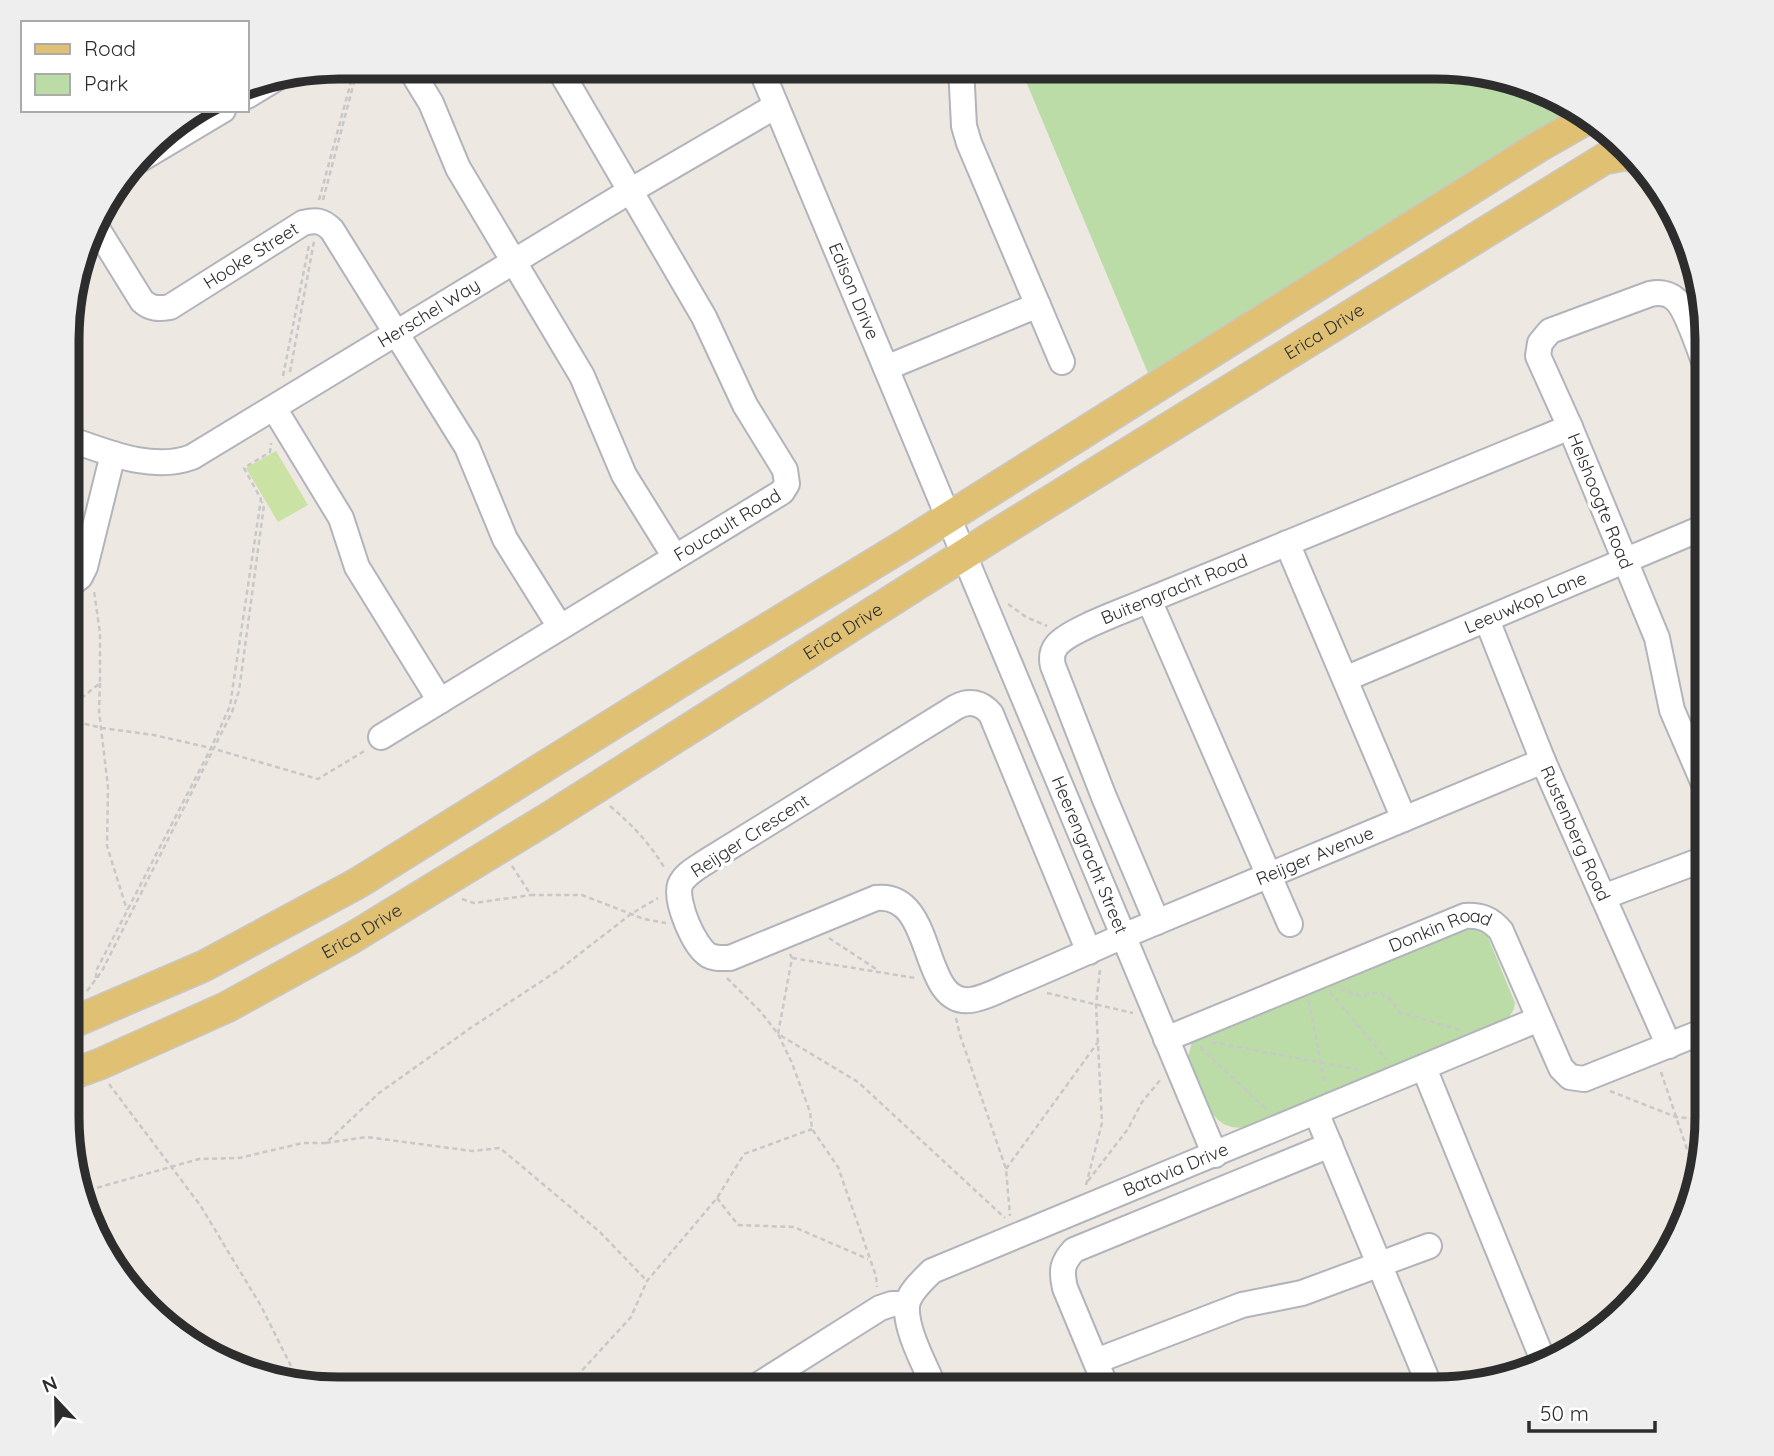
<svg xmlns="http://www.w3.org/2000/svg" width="1774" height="1456" font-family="Quicksand,sans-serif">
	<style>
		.green { fill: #bbdca6 }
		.pitch { fill: #cae2a3 }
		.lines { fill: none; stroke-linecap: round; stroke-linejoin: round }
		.minor-casing { stroke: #b2b4bc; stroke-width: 28 }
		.major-casing { stroke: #c8c8c8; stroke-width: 33 }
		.path { stroke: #c8c8c8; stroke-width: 2.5; stroke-dasharray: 5 3.5; stroke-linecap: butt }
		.minor { stroke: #fff; stroke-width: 24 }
		.major { stroke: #e0c173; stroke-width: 30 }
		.labels { text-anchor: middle; stroke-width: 7; stroke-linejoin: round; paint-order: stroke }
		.street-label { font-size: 18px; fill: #2d2d2d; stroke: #fff }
		.rim { fill: none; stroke: #2d2d2d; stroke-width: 9 }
	</style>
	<rect width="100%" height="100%" fill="#ede8e2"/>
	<path class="green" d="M1020 67H1453L1540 87 1573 110 1148 373Z
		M1472 926 1487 935 1515 1003 1514 1009 1508 1019 1246 1127C1208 1134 1199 1085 1188 1057L1192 1041Z"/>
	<path class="pitch" d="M276 451 308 505 278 522 246 468Z"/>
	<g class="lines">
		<defs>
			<g id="minor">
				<path d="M409 67 431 103 458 168 582 376 624 475 675 557"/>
				<path id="s1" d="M760 67 1215 1155"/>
				<path d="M961 67 964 126 969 143 1062 362"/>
				<path d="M247 96 280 76"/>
				<path d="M136 162 223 110"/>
				<path id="s2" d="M95 225 142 301C151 309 158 309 170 307L303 223C316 220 322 220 332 230L467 447 505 539 560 627"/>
				<path d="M886 368 1038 305"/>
				<path d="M274 408 341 518 357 567 440 701"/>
				<path id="s3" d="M69 439C107 452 152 472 192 457L630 191 776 106"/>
				<path d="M1287 543 1404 819"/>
				<path d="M68 586 80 577 85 567 113 454"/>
				<path d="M1149 600 1290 924"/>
				<path id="s4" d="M1487 620 1543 761 1669 1046"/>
				<path id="s5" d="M1345 679 1707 526"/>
				<path id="s6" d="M381 737 782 492 787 484 785 470 745 405 704 317 558 67"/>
				<path d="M1707 791 1672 710 1657 638 1570 427 1538 356 1540 343 1550 331 1650 294C1659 292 1669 293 1676 300 1687 310 1701 354 1707 370"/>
				<path d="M1603 897 1707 858"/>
				<path id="s7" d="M1157 922 1104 797 1053 666C1051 658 1052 651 1057 645 1070 629 1129 609 1149 600L1570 427"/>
				<path id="s8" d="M1089 952 991 714C981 702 969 700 956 707L704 863C695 869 684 875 680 885 675 902 694 946 708 955 715 959 721 958 730 958L876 898C937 891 919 1007 971 1000 985 998 999 990 1011 985 1050 969 1089 951 1128 934 1266 876 1405 819 1543 761"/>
				<path id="s9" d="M1166 1039 1465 916C1481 915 1491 919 1501 931L1561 1068 1570 1077 1584 1079 1707 1030"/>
				<path d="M1424 1068 1545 1365"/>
				<path d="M1316 1112 1431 1389"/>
				<path d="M1096 1361 1242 1305 1302 1293 1429 1246"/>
				<path d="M752 1389 880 1308 892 1304H907"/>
				<path id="s10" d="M935 1389C926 1367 905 1330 907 1306 908 1293 923 1280 932 1271L1539 1019"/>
				<path d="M1107 1389 1065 1288C1061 1270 1062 1263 1074 1250L1330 1145"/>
			</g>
			<g id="major">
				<path d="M67 1025 204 966 358 883 704 667 911 541 1538 147 1587 119"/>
				<path id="s11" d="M67 1076 100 1064 227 1007 352 938 550 817 995 535 1604 159 1625 155 1635 157"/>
			</g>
		</defs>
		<use href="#minor" class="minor-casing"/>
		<use href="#major" class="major-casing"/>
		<path class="path" d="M319 200 355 67
			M323 200 358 67
			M290 372 314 241
			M283 376 309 245
			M1008 604 1026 617 1047 626
			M100 683 99 711 108 787 107 846 127 910
			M68 709 100 683V633L94 591
			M68 720 102 728 154 735 211 748 318 779 366 750
			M610 806C632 825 650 843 665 869
			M512 866 531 895H582L644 919 666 923
			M462 899 474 903 531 895
			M829 938 876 969
			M790 954 792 958 778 1034 858 1082 1005 1218
			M792 958 915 978
			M67 973 80 994
			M96 978V971L211 748 230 706 261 499 244 468 270 452 271 443
			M727 978 760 1011 778 1034 792 1063 810 1112 812 1129 838 1167 876 1276 877 1287
			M1340 989 1360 996 1380 992 1391 1000 1399 1012 1460 1030
			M87 991 102 971 232 712 239 691 264 505 262 502
			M1330 992 1386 1059
			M1047 993 1133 1013
			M1309 1001 1325 1084
			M956 1018 960 1035 1006 1169 1010 1216
			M1212 1042 1360 1070
			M1200 1047 1266 1109
			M1661 1072 1696 1176
			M109 1084 200 1205 261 1306 300 1384
			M1610 1091 1676 1117 1707 1120
			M75 1097 70 1124 89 1190 87 1209
			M326 1143 367 1137 472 1151 500 1148 600 1232 647 1281
			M1006 1169 1098 1042
			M1088 1181 1128 1129 1142 1102 1161 1079
			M1086 1185 1102 1123 1096 1005 1100 970
			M89 1190 199 1159 239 1158 303 1143H326L379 1093 472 1027 560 969 631 914 658 898
			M90 1198 155 1316
			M717 1198 738 1225 794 1227 868 1259
			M565 1389 631 1317 647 1281 717 1198 744 1154 812 1129"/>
		<use href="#minor" class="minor"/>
		<use href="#major" class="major"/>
	</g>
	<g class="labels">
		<g class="street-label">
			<text dy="6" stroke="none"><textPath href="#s2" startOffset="215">Hooke Street</textPath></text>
			<text dy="6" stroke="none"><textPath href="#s1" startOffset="243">Edison Drive</textPath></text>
			<text dy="6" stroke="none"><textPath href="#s3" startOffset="404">Herschel Way</textPath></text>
			<text dy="6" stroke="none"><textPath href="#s11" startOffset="1463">Erica Drive</textPath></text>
			<text transform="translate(1600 501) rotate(68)" y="6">Helshoogte Road</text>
			<text dy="6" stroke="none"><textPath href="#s6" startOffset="406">Foucault Road</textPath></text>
			<text dy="6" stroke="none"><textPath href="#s7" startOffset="429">Buitengracht Road</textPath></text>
			<text dy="6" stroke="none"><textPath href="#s5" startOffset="196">Leeuwkop Lane</textPath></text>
			<text dy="6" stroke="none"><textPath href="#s11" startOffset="896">Erica Drive</textPath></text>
			<text dy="6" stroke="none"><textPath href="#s4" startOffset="231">Rustenberg Road</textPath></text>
			<text transform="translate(750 836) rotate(-33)" y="6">Reijger Crescent</text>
			<text dy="6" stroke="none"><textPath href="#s1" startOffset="854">Heerengracht Street</textPath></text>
			<text dy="6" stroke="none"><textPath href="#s8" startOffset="1410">Reijger Avenue</textPath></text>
			<text dy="6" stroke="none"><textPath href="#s11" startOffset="329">Erica Drive</textPath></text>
			<text dy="6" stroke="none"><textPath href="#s9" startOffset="296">Donkin Road</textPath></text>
			<text dy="6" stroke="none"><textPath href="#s10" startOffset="396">Batavia Drive</textPath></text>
		</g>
	</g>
	<path d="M0 0H1774V1456H0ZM339 79H1435A260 260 0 0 1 1695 339V1117A260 260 0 0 1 1435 1377H339A260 260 0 0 1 79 1117V339A260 260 0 0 1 339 79Z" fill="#eee" fill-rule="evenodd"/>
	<path class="rim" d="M339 79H1435A260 260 0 0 1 1695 339V1117A260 260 0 0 1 1435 1377H339A260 260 0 0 1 79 1117V339A260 260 0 0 1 339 79Z"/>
	<rect x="21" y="21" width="228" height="91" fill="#ffffff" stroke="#ababab" stroke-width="2"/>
	<rect x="35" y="44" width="35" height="10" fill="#e0c173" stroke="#ababab" stroke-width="2"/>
	<text x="84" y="56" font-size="21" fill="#2d2d2d">Road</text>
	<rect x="35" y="74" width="35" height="21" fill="#bbdca6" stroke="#ababab" stroke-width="2"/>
	<text x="84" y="91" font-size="21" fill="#2d2d2d">Park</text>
	<g transform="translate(56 1400) rotate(338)" stroke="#ffffff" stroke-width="5" paint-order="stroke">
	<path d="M0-5L12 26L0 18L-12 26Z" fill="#2d2d2d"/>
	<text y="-10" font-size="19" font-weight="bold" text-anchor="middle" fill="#2d2d2d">N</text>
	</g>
	<path d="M1529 1421v10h126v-10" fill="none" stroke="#2d2d2d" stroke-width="3.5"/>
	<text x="1540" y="1421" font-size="21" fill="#2d2d2d" stroke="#ffffff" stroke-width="5" paint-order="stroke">50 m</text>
</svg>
